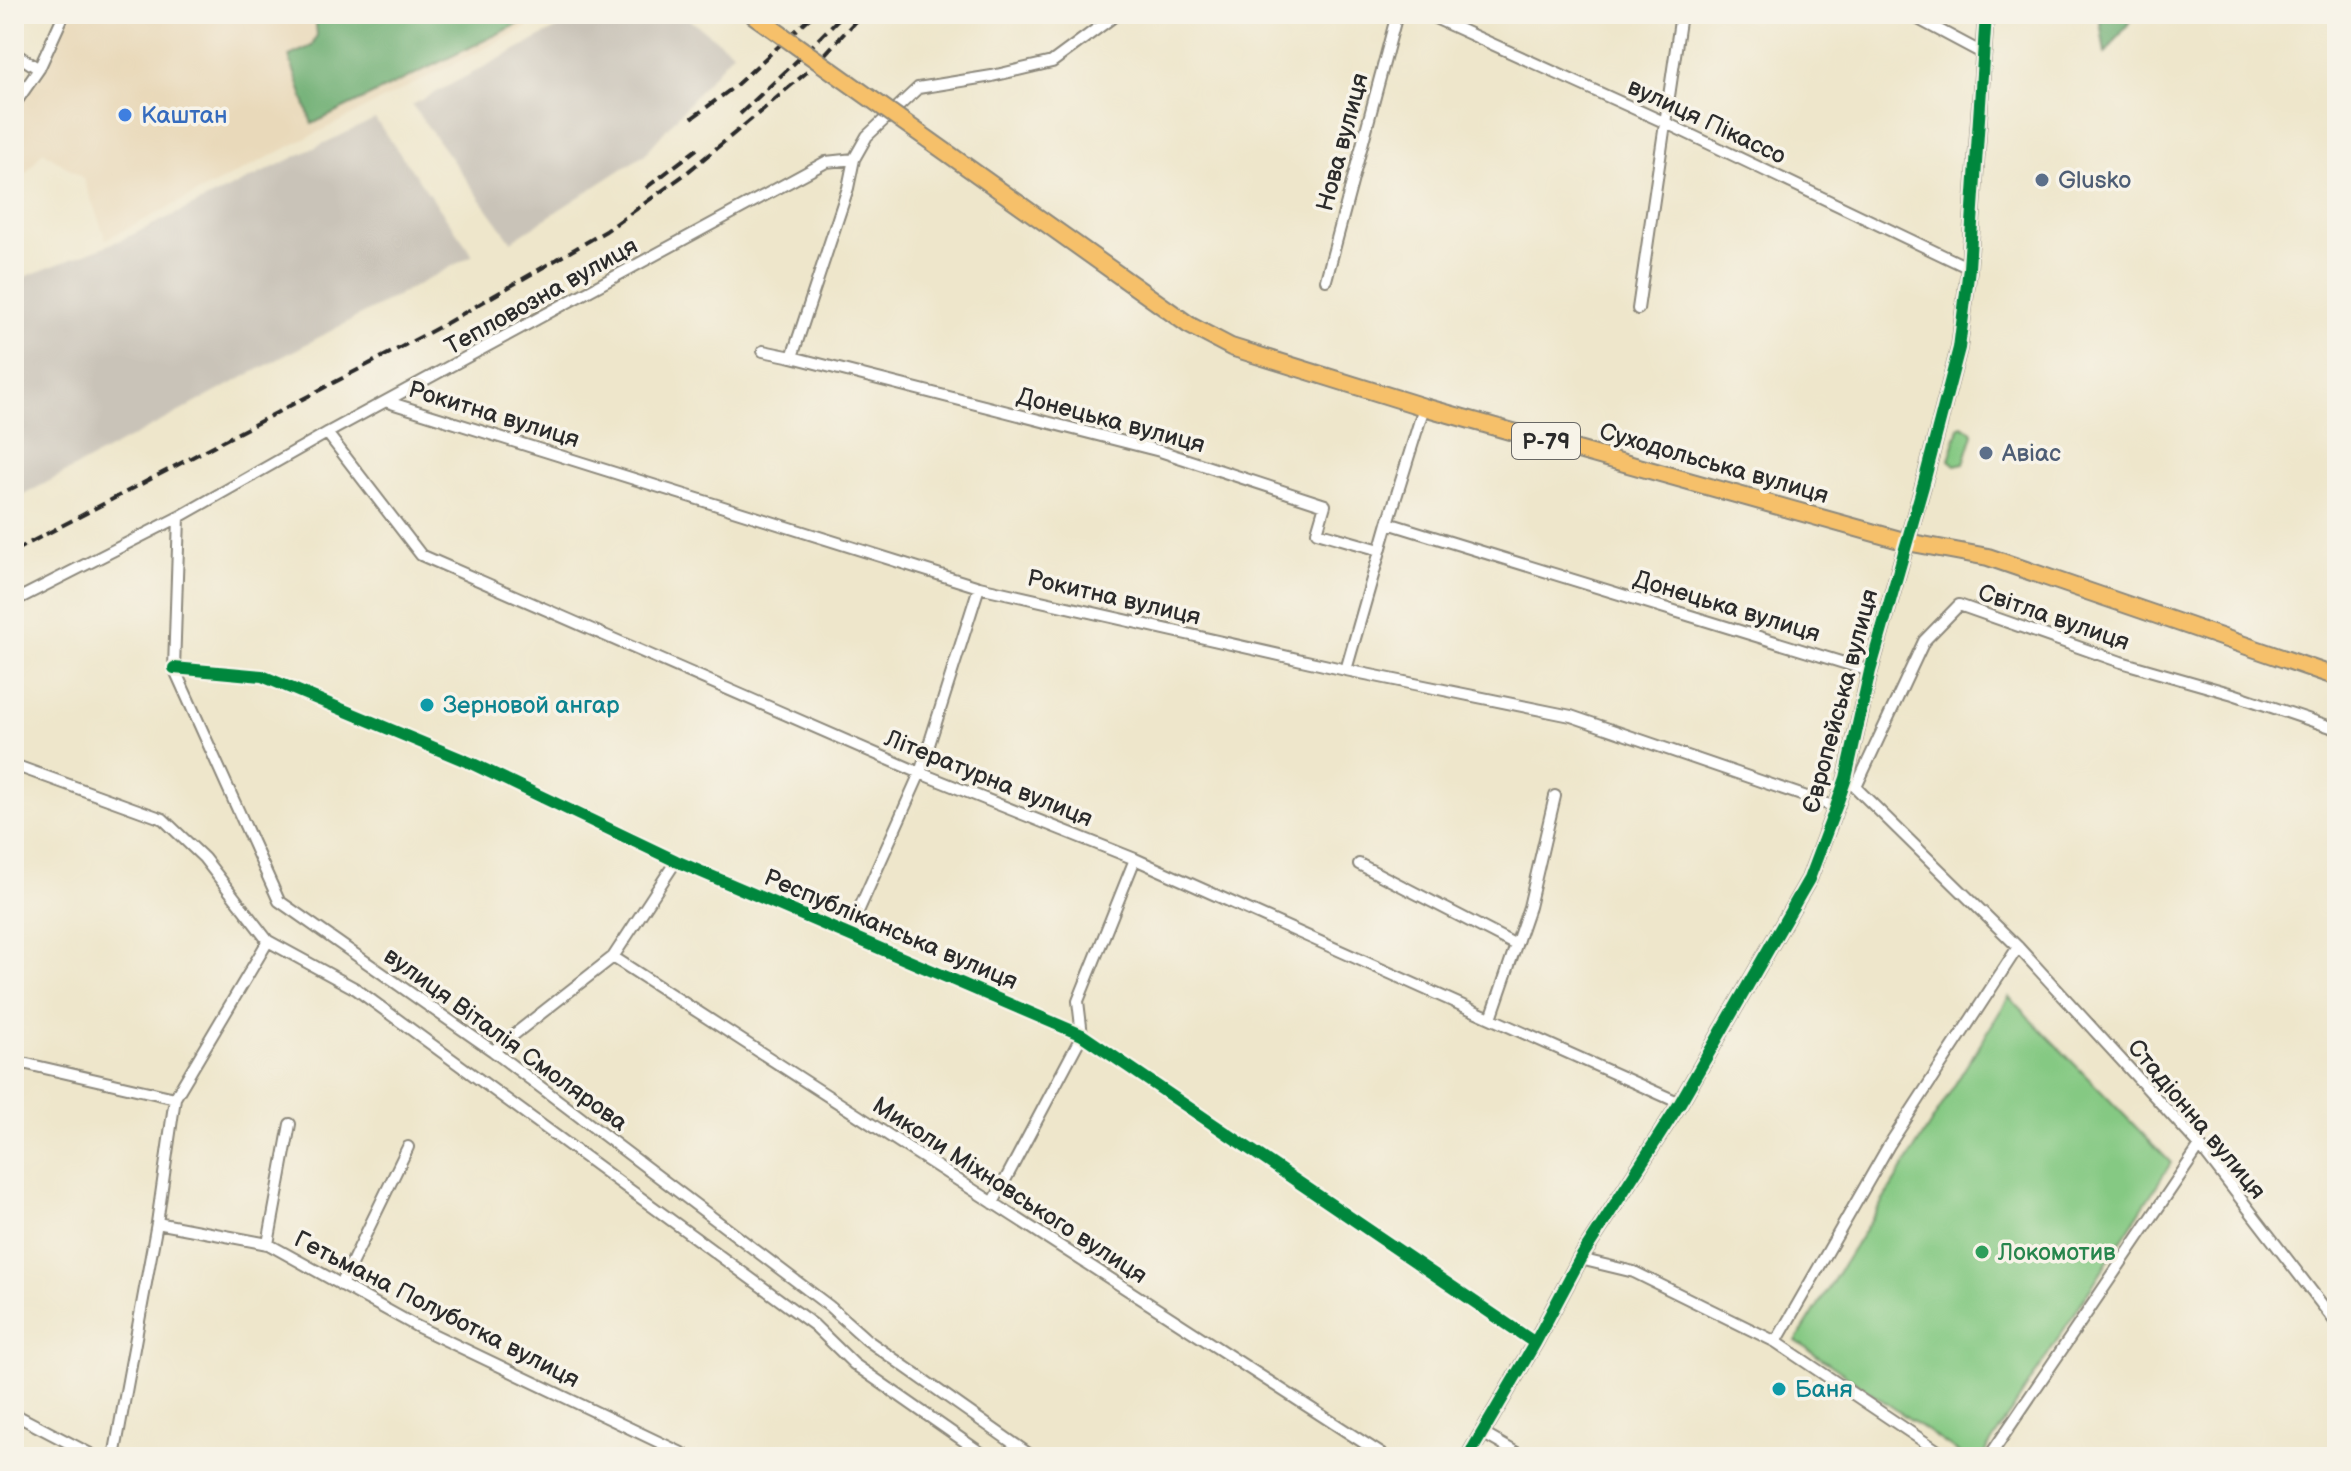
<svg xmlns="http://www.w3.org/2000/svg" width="2351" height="1471" font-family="'Balsamiq Sans',sans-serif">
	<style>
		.built { fill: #e9d9ba }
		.industrial { fill: #c9c3b8 }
		.green { fill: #85c983; stroke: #587a57; stroke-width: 2 }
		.forest { fill: #6cad71; stroke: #4c6c4e; stroke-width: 2 }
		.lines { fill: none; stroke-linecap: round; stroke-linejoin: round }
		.street-casing { stroke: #8c887b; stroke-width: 14 }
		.secondary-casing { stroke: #8c887b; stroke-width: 18 }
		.primary-casing { stroke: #8c887b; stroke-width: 20 }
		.street { stroke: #fff; stroke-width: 10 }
		.secondary { stroke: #fbe6c4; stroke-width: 14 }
		.primary { stroke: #f6c06b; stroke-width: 16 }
		.rail { stroke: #2b2b2b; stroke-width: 4; stroke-dasharray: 12 6; stroke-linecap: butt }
		.primary-bridge-casing { stroke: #8c887b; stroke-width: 20; stroke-linecap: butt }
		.primary-bridge { stroke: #f6c06b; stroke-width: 16 }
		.cycleway-casing { stroke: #f7f3e8; stroke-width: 17 }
		.cycleway { stroke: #00873e; stroke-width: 12 }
		.shop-dot { fill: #3f7fe0; stroke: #f7f3e8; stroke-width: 3 }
		.service-dot { fill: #5c6f8a; stroke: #f7f3e8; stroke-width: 3 }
		.culture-dot { fill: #0f9aa8; stroke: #f7f3e8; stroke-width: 3 }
		.leisure-dot { fill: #2e9e5b; stroke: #f7f3e8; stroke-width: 3 }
		.labels { text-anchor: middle; stroke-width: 7; stroke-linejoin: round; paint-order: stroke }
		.shield { fill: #f7f3e8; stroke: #686764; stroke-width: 2 }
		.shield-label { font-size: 22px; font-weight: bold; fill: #2b2b2b }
		.shop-label { font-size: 24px; fill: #366cbe; stroke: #f7f3e8; text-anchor: start }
		.street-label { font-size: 24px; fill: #2b2b2b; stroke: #f7f3e8 }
		.service-label { font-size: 24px; fill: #4e5e75; stroke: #f7f3e8; text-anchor: start }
		.culture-label { font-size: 24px; fill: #0d838f; stroke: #f7f3e8; text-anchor: start }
		.leisure-label { font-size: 24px; fill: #27864d; stroke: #f7f3e8; text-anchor: start }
	</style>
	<rect width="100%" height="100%" fill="#f7f3e8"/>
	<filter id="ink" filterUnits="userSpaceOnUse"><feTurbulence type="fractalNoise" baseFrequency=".0125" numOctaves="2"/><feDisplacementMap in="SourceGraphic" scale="16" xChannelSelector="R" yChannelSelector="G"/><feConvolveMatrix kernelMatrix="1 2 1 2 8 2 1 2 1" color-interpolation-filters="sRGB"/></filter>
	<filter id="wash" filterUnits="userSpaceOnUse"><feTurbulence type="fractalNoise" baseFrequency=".006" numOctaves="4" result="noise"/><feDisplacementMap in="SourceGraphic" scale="32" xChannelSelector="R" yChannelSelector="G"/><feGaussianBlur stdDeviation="1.8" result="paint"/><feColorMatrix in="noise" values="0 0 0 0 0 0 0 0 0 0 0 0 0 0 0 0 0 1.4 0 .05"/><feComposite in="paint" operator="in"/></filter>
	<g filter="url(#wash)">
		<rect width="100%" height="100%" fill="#eee6cb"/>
		<path class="built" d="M67 14H553L106 239 83 178 43 151 17 186 14 187V112L42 71Z"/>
		<path class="industrial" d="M584 14H682L733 52 645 154 511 241 412 105Z
			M375 119 473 255 14 500V281L121 240Z"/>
		<path class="green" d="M1962 426 1971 430 1973 434 1964 463 1955 465 1949 460 1959 428Z
			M2009 997 2171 1163 1982 1457H1965L1796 1341Z"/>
		<path class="forest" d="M315 14H539L312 124 289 56 312 46 317 35Z
			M2099 14H2136L2105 54Z"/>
	</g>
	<g filter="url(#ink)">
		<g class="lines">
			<defs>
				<path id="street" d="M1426 14 1666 123 1969 268
					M1909 14 1984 54
					M14 53 39 69
					M14 105 39 69 64 14
					M1326 280 1397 14
					M1638 309 1681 14
					M763 351 792 357 1160 451 1325 505 1317 532 1380 550
					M792 357 848 188 854 159
					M388 402 979 587 1346 670 1571 716 1836 807
					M327 433 421 555 920 773 1135 859 1680 1103
					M179 517 174 668 279 901 493 1051 829 1306 867 1340 1033 1457
					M1388 523 1870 671
					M14 601 179 517 327 433 826 162 854 159 867 136 918 88 992 76 1052 62 1117 14
					M174 668 262 676 473 764 676 861 1082 1035 1535 1343
					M1346 670 1388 523 1424 407
					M14 765 163 819 204 858 268 941 356 989 814 1325 854 1364 987 1457
					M1846 778 2018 947 2200 1146 2337 1324
					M1856 787 1924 641 1959 605 2121 662 2233 694 2337 729
					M1359 864 1516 945
					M848 934 920 773 979 587
					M613 957 1386 1457
					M1491 1018 1529 907 1555 796
					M493 1051 613 957 676 861
					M14 1061 175 1098
					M993 1203 1082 1035 1078 1001 1135 859
					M157 1223 268 1244 416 1326 690 1457
					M268 1244 290 1124
					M1580 1259 1634 1272 1776 1342 1947 1457
					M341 1285 408 1147
					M1776 1342 1889 1145 2018 947
					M14 1414 96 1457
					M1482 1433 1524 1457
					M114 1457 157 1223 175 1098 268 941
					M1989 1457 2200 1146"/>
				<path id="secondary" d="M1468 1457 1535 1343 1580 1259 1680 1103 1809 879 1836 807 1846 778 1870 671 1923 486 1959 348 1969 268 1986 14"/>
				<path id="primary" d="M1189 325 1231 347 1424 407 1907 542 1988 557 2337 677"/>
			</defs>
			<use href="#street" class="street-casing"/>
			<use href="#secondary" class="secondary-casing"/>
			<use href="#primary" class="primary-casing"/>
			<use href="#street" class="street"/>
			<use href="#secondary" class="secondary"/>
			<use href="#primary" class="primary"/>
			<path class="rail" d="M740 114 803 55 843 14
				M692 118 734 87 814 14
				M646 188 697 149
				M14 551 445 324 606 231 684 175 754 117 814 66 862 14"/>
			<defs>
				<path id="primary-bridge" d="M752 14 1189 325"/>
			</defs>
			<use href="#primary-bridge" class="primary-bridge-casing"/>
			<use href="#primary-bridge" class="primary-bridge"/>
			<defs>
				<path id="cycleway" d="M174 668 262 676 473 764 676 861 1082 1035 1535 1343
					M1468 1457 1535 1343 1580 1259 1680 1103 1809 879 1836 807 1846 778 1870 671 1923 486 1959 348 1969 268 1986 14"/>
			</defs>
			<use href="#cycleway" class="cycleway-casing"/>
			<use href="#cycleway" class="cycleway"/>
		</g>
	</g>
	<circle class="shop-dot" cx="125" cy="115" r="8"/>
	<g class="service-dot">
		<circle cx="2042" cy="180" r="8"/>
		<circle cx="1986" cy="453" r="8"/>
	</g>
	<g class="culture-dot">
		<circle cx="427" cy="705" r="8"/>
		<circle cx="1779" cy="1389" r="8"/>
	</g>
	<circle class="leisure-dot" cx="1982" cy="1252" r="8"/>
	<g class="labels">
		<rect class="shield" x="1512" y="423" width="68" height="36" rx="6"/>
		<g class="shield-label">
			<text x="1546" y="449">Р-79</text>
		</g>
		<g class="shop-label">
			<text x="141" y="123">Каштан</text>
		</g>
		<g class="street-label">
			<text transform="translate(1707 121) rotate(25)" y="8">вулиця Пікассо</text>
			<text transform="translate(1342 142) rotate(-75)" y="8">Нова вулиця</text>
			<text transform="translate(541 296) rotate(-29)" y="8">Тепловозна вулиця</text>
			<text transform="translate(494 414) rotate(17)" y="8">Рокитна вулиця</text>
			<text transform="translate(1111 420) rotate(15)" y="8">Донецька вулиця</text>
			<text transform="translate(1714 463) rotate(16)" y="8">Суходольська вулиця</text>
			<text transform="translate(1114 597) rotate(13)" y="8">Рокитна вулиця</text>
			<text transform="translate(1727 606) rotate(17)" y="8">Донецька вулиця</text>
			<text transform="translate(2054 617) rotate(19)" y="8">Світла вулиця</text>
			<text transform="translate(1840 701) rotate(-75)" y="8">Європейська вулиця</text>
			<text transform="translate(989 778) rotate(22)" y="8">Літературна вулиця</text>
			<text transform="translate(891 929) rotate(23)" y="8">Республіканська вулиця</text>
			<text transform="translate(506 1039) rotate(36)" y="8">вулиця Віталія Смолярова</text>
			<text transform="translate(2197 1119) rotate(50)" y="8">Стадіонна вулиця</text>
			<text transform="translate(1010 1190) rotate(33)" y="8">Миколи Міхновського вулиця</text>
			<text transform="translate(437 1309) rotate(27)" y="8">Гетьмана Полуботка вулиця</text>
		</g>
		<g class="service-label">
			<text x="2058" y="188">Glusko</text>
			<text x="2002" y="461">Авіас</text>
		</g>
		<g class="culture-label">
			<text x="443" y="713">Зерновой ангар</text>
			<text x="1795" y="1397">Баня</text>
		</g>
		<g class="leisure-label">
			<text x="1998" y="1260">Локомотив</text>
		</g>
	</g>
	<rect width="2351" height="1471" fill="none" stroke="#f7f3e8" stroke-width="48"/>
</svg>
